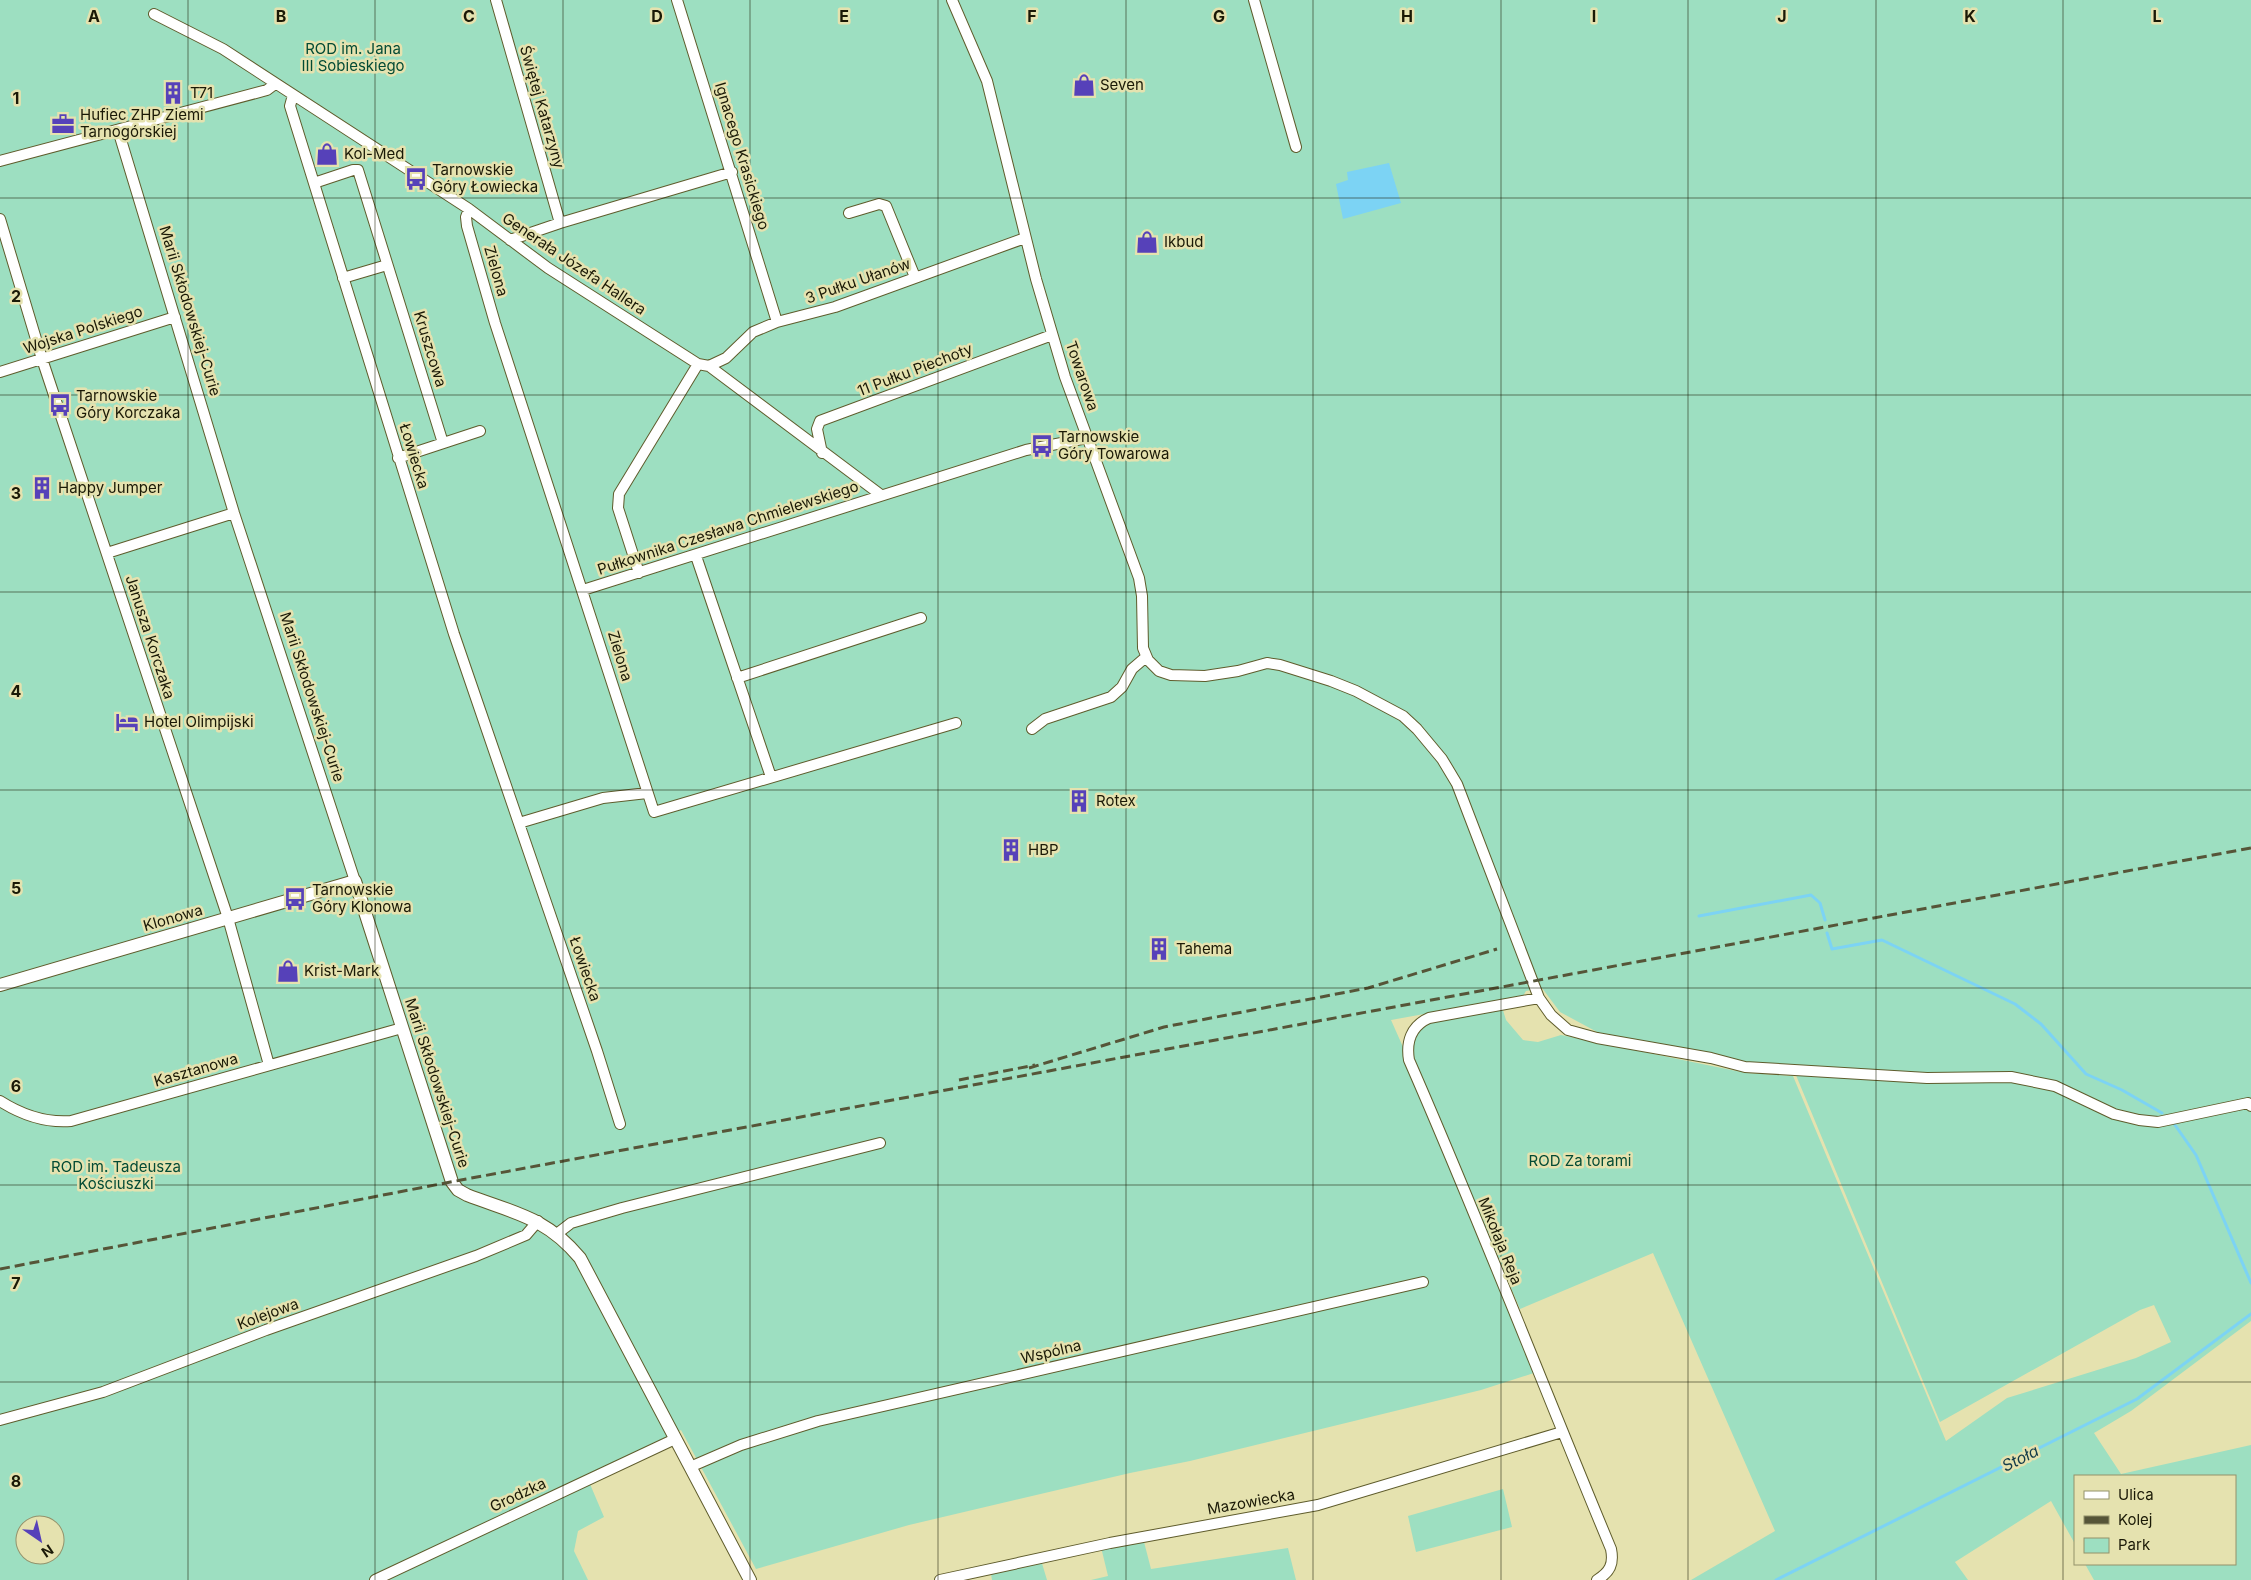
<svg xmlns="http://www.w3.org/2000/svg" width="2251" height="1580" font-family="Inter,sans-serif">
	<style>
		.green { fill: #9ddfc1; fill-rule: evenodd }
		.water { fill: #7cd3f4 }
		.lines { fill: none; stroke-linecap: round; stroke-linejoin: round }
		.stream { stroke: #7cd3f4; stroke-width: 3 }
		.minor-casing { stroke: #5f5c2c; stroke-width: 12 }
		.tertiary-casing { stroke: #5f5c2c; stroke-width: 14 }
		.minor { stroke: #fff; stroke-width: 10 }
		.tertiary { stroke: #fff; stroke-width: 12 }
		.rail { stroke: #565538; stroke-width: 3; stroke-dasharray: 10 5; stroke-linecap: butt }
		.grid { fill: none; stroke: #1a1906; stroke-width: 1; stroke-opacity: 0.55 }
		.labels { text-anchor: middle; stroke-width: 5; stroke-linejoin: round; paint-order: stroke }
		.park-label { font-size: 15px; fill: #034b35; stroke: #e5e2af }
		.poi-label { font-size: 15px; fill: #1a1906; stroke: #e5e2af; text-anchor: start }
		.street-label { font-size: 15px; fill: #1a1906; stroke: #e5e2af }
		.water-label { font-size: 16px; font-style: italic; fill: #133b49; stroke: #e5e2af }
		.grid-label { font-size: 16px; text-anchor: middle; font-weight: bold; fill: #1a1906; stroke: #e5e2af; stroke-width: 5; stroke-linejoin: round; paint-order: stroke }
	</style>
	<rect width="100%" height="100%" fill="#e5e2af"/>
	<path class="green" d="M0 0H2251V1321L2131 1411 2094 1433 2121 1474 2251 1445V1580H2094L2085 1564H2235V1476H2075V1544L2051 1501 1955 1562 1968 1580H1691L1775 1531 1653 1253 1520 1309 1414 1062C1412 1046 1413 1035 1426 1024L1502 1007 1506 1020 1523 1040 1538 1042 1561 1035 1746 1073 1793 1076 1946 1441 2007 1398 2136 1358 2171 1342 2154 1305 2140 1310 1940 1422 1793 1068 1721 1060 1612 1040 1560 1012 1542 988 1526 991 1523 996 1391 1020 1439 1128 1537 1372 1481 1390 1190 1461 1130 1473 909 1525 756 1569 681 1430 587 1477 604 1517 578 1531 574 1551 588 1580H0ZM25 1525H55V1555H25Z
		M1503 1489 1512 1527 1416 1552 1408 1516Z
		M1143 1538 1151 1569 1288 1548 1296 1580H1091L1108 1576 1101 1547Z
		M1041 1560 1047 1580H992L991 1574Z"/>
	<path class="water" d="M1389 163 1401 203 1343 219 1336 184 1348 180 1347 172Z"/>
	<g class="lines">
		<path class="stream" d="M1699 916 1811 895 1820 903 1825 920
			M1827 933 1832 949 1882 940 2015 1004 2041 1024 2086 1074 2122 1090 2162 1113
			M2175 1125 2196 1155 2251 1283
			M1776 1580 2137 1399 2251 1314"/>
		<defs>
			<path id="minor" d="M496 0 560 223
				M677 0 777 322
				M952 0 987 81 1036 279 1065 377 1139 578 1142 596 1143 648 1148 660 1159 671 1171 675 1205 676 1238 671 1267 663 1280 665 1331 681 1356 691 1403 716 1417 729 1442 759 1457 784 1539 998 1551 1015 1568 1030 1597 1038 1711 1058 1745 1067 1927 1078 2011 1077 2055 1086 2114 1114 2139 1120 2158 1122 2248 1103 2251 1106
				M1254 0 1296 147
				M154 14 223 49 469 209 548 268 698 364 709 366 881 495
				M293 95 290 106 454 634 597 1051 620 1124
				M118 130 234 513 355 881
				M0 161 267 90 275 84
				M314 183 353 170H358L443 443
				M469 209 466 217 467 226 495 323 654 812 956 723
				M849 213 879 204 886 206 915 277
				M0 219 42 359 228 918 269 1065
				M510 240 560 223 732 172
				M343 278 387 265
				M709 366 726 358 753 332 777 322 835 307 1025 238
				M0 372 175 317
				M822 453 817 429 820 421 1052 335
				M398 458 480 431
				M107 553 234 513
				M696 556 771 777
				M639 573 618 508 619 494 698 364
				M583 590 1026 450 1087 438
				M737 678 921 618
				M1032 729 1045 719 1111 697 1122 687 1132 669 1146 657
				M519 823 603 798 647 793
				M1539 998 1429 1018C1411 1026 1406 1042 1409 1060 1480 1222 1543 1386 1611 1549 1614 1564 1610 1572 1597 1580
				M0 1101C22 1115 45 1123 71 1121L402 1028
				M558 1233 571 1223 622 1208 880 1143
				M0 1420 103 1392 266 1330 476 1256 526 1235 538 1221
				M690 1467 741 1445 818 1421 1423 1282
				M375 1580 675 1439
				M940 1580 1110 1543 1318 1505 1562 1432"/>
			<path id="tertiary" d="M0 985 355 881 452 1182 458 1190 467 1195C514 1213 546 1217 580 1258L750 1580"/>
		</defs>
		<use href="#minor" class="minor-casing"/>
		<use href="#tertiary" class="tertiary-casing"/>
		<use href="#minor" class="minor"/>
		<use href="#tertiary" class="tertiary"/>
		<path class="rail" d="M1029 1068 1164 1027 1368 988 1497 949
			M959 1080 1035 1065
			M0 1269 461 1180 2251 848"/>
	</g>
	<path class="grid" d="M188 0V1580M375 0V1580M563 0V1580M750 0V1580M938 0V1580M1126 0V1580M1313 0V1580M1501 0V1580M1688 0V1580M1876 0V1580M2063 0V1580M0 198H2251M0 395H2251M0 592H2251M0 790H2251M0 988H2251M0 1185H2251M0 1382H2251"/>
	<defs>
		<symbol id="shop-bare" viewBox="-9 -9 18 18"><path d="M-5-2.5h2.3a2.7 3.5 0 0 1 5.4 0H5L5.5 6h-11ZM-1.5-2.5h3a1.5 2.3 0 0 0-3 0Z" fill="#5641b9" stroke="#e5e2af" stroke-width="2.5" paint-order="stroke"/></symbol>
		<symbol id="building-bare" viewBox="-9 -9 18 18"><path d="M-4-6H4V6H1V3H-1V6H-4ZM-2.5-4.3h1.7v1.8h-1.7ZM.8-4.3h1.7v1.8H.8ZM-2.5-1h1.7V.8h-1.7ZM.8-1h1.7V.8H.8Z" fill="#5641b9" stroke="#e5e2af" stroke-width="2.5" paint-order="stroke"/></symbol>
		<symbol id="office-bare" viewBox="-9 -9 18 18"><path d="M-6-3h4V-5.5h4V-3h4V5H-6ZM-1-4.5V-3h2v-1.5ZM-6 0V1H6V0Z" fill="#5641b9" stroke="#e5e2af" stroke-width="2.5" paint-order="stroke"/></symbol>
		<symbol id="bus-bare" viewBox="-9 -9 18 18"><path d="M-5-6H5V4H4V6H2V4H-2V6H-4V4H-5ZM-3.5-4V0h7V-4ZM-3.5 1.2v1.5H-2V1.2ZM2 1.2v1.5H3.5V1.2Z" fill="#5641b9" stroke="#e5e2af" stroke-width="2.5" paint-order="stroke"/></symbol>
		<symbol id="hotel-bare" viewBox="-9 -9 18 18"><path d="M-6-4.5h1.5V1H6V5H4.5V3h-9V5H-6ZM-4 0a1.8 1.8 0 1 1 3.6 0ZM.5 0V-2.5h3Q6-2.5 6 0Z" fill="#5641b9" stroke="#e5e2af" stroke-width="2.5" paint-order="stroke"/></symbol>
	</defs>
	<g fill-rule="evenodd">
		<use href="#shop-bare" x="1068" y="69" width="32" height="32"/>
		<use href="#building-bare" x="157" y="77" width="32" height="32"/>
		<use href="#office-bare" x="47" y="108" width="32" height="32"/>
		<use href="#shop-bare" x="311" y="138" width="32" height="32"/>
		<use href="#bus-bare" x="400" y="163" width="32" height="32"/>
		<use href="#shop-bare" x="1131" y="226" width="32" height="32"/>
		<use href="#bus-bare" x="44" y="389" width="32" height="32"/>
		<use href="#bus-bare" x="1026" y="430" width="32" height="32"/>
		<use href="#building-bare" x="26" y="472" width="32" height="32"/>
		<use href="#hotel-bare" x="111" y="706" width="32" height="32"/>
		<use href="#building-bare" x="1063" y="785" width="32" height="32"/>
		<use href="#building-bare" x="995" y="834" width="32" height="32"/>
		<use href="#bus-bare" x="279" y="883" width="32" height="32"/>
		<use href="#building-bare" x="1143" y="933" width="32" height="32"/>
		<use href="#shop-bare" x="272" y="955" width="32" height="32"/>
	</g>
	<g class="labels">
		<g class="park-label">
			<text x="353" y="54">ROD im. Jana<tspan x="353" dy="17">III Sobieskiego</tspan></text>
			<text x="1580" y="1166">ROD Za torami</text>
			<text x="116" y="1172">ROD im. Tadeusza<tspan x="116" dy="17">Kościuszki</tspan></text>
		</g>
		<g class="poi-label">
			<text x="1100" y="90">Seven</text>
			<text x="190" y="98">T71</text>
			<text x="80" y="120">Hufiec ZHP Ziemi<tspan x="80" dy="17">Tarnogórskiej</tspan></text>
			<text x="344" y="159">Kol-Med</text>
			<text x="432" y="175">Tarnowskie<tspan x="432" dy="17">Góry Łowiecka</tspan></text>
			<text x="1164" y="247">Ikbud</text>
			<text x="76" y="401">Tarnowskie<tspan x="76" dy="17">Góry Korczaka</tspan></text>
			<text x="1058" y="442">Tarnowskie<tspan x="1058" dy="17">Góry Towarowa</tspan></text>
			<text x="58" y="493">Happy Jumper</text>
			<text x="144" y="727">Hotel Olimpijski</text>
			<text x="1096" y="806">Rotex</text>
			<text x="1028" y="855">HBP</text>
			<text x="312" y="895">Tarnowskie<tspan x="312" dy="17">Góry Klonowa</tspan></text>
			<text x="1176" y="954">Tahema</text>
			<text x="304" y="976">Krist-Mark</text>
		</g>
		<g class="street-label">
			<text transform="translate(542 107) rotate(74)" y="5">Świętej Katarzyny</text>
			<text transform="translate(742 156) rotate(73)" y="5">Ignacego Krasickiego</text>
			<text transform="translate(574 264) rotate(34)" y="5">Generała Józefa Hallera</text>
			<text transform="translate(496 271) rotate(74)" y="5">Zielona</text>
			<text transform="translate(858 281) rotate(-19)" y="5">3 Pułku Ułanów</text>
			<text transform="translate(190 311) rotate(73)" y="5">Marii Skłodowskiej-Curie</text>
			<text transform="translate(83 330) rotate(-18)" y="5">Wojska Polskiego</text>
			<text transform="translate(430 349) rotate(73)" y="5">Kruszcowa</text>
			<text transform="translate(915 370) rotate(-21)" y="5">11 Pułku Piechoty</text>
			<text transform="translate(1082 376) rotate(71)" y="5">Towarowa</text>
			<text transform="translate(414 456) rotate(73)" y="5">Łowiecka</text>
			<text transform="translate(728 528) rotate(-18)" y="5">Pułkownika Czesława Chmielewskiego</text>
			<text transform="translate(150 637) rotate(72)" y="5">Janusza Korczaka</text>
			<text transform="translate(620 656) rotate(73)" y="5">Zielona</text>
			<text transform="translate(312 697) rotate(72)" y="5">Marii Skłodowskiej-Curie</text>
			<text transform="translate(173 918) rotate(-16)" y="5">Klonowa</text>
			<text transform="translate(585 969) rotate(71)" y="5">Łowiecka</text>
			<text transform="translate(196 1070) rotate(-16)" y="5">Kasztanowa</text>
			<text transform="translate(437 1083) rotate(72)" y="5">Marii Skłodowskiej-Curie</text>
			<text transform="translate(1500 1241) rotate(68)" y="5">Mikołaja Reja</text>
			<text transform="translate(268 1314) rotate(-20)" y="5">Kolejowa</text>
			<text transform="translate(1051 1352) rotate(-13)" y="5">Wspólna</text>
			<text transform="translate(518 1495) rotate(-25)" y="5">Grodzka</text>
			<text transform="translate(1251 1502) rotate(-10)" y="5">Mazowiecka</text>
		</g>
		<g class="water-label">
			<text transform="translate(2020 1458) rotate(-27)" y="6">Stoła</text>
		</g>
	</g>
	<g class="grid-label">
		<text x="94" y="22">A</text>
		<text x="281" y="22">B</text>
		<text x="469" y="22">C</text>
		<text x="657" y="22">D</text>
		<text x="844" y="22">E</text>
		<text x="1032" y="22">F</text>
		<text x="1219" y="22">G</text>
		<text x="1407" y="22">H</text>
		<text x="1594" y="22">I</text>
		<text x="1782" y="22">J</text>
		<text x="1970" y="22">K</text>
		<text x="2157" y="22">L</text>
		<text x="16" y="104">1</text>
		<text x="16" y="302">2</text>
		<text x="16" y="499">3</text>
		<text x="16" y="697">4</text>
		<text x="16" y="894">5</text>
		<text x="16" y="1092">6</text>
		<text x="16" y="1289">7</text>
		<text x="16" y="1487">8</text>
	</g>
	<rect x="2074" y="1475" width="162" height="90" fill="#e5e2af" stroke="#94926b"/>
	<rect x="2084" y="1491" width="25" height="8" fill="#ffffff" stroke="#94926b"/>
	<text x="2118" y="1500" font-size="15" fill="#1a1906">Ulica</text>
	<rect x="2084" y="1516" width="25" height="8" fill="#565538" stroke="#94926b"/>
	<text x="2118" y="1525" font-size="15" fill="#1a1906">Kolej</text>
	<rect x="2084" y="1538" width="25" height="15" fill="#9ddfc1" stroke="#94926b"/>
	<text x="2118" y="1550" font-size="15" fill="#1a1906">Park</text>
	<g transform="translate(40 1540) rotate(146)"><circle r="24" fill="#e5e2af" stroke="#94926b"/>
	<path d="M0-4L9 19L0 12L-9 19Z" fill="#5641b9"/>
	<text y="-8" font-size="14" font-weight="bold" text-anchor="middle" fill="#1a1906">N</text>
	</g>
</svg>
